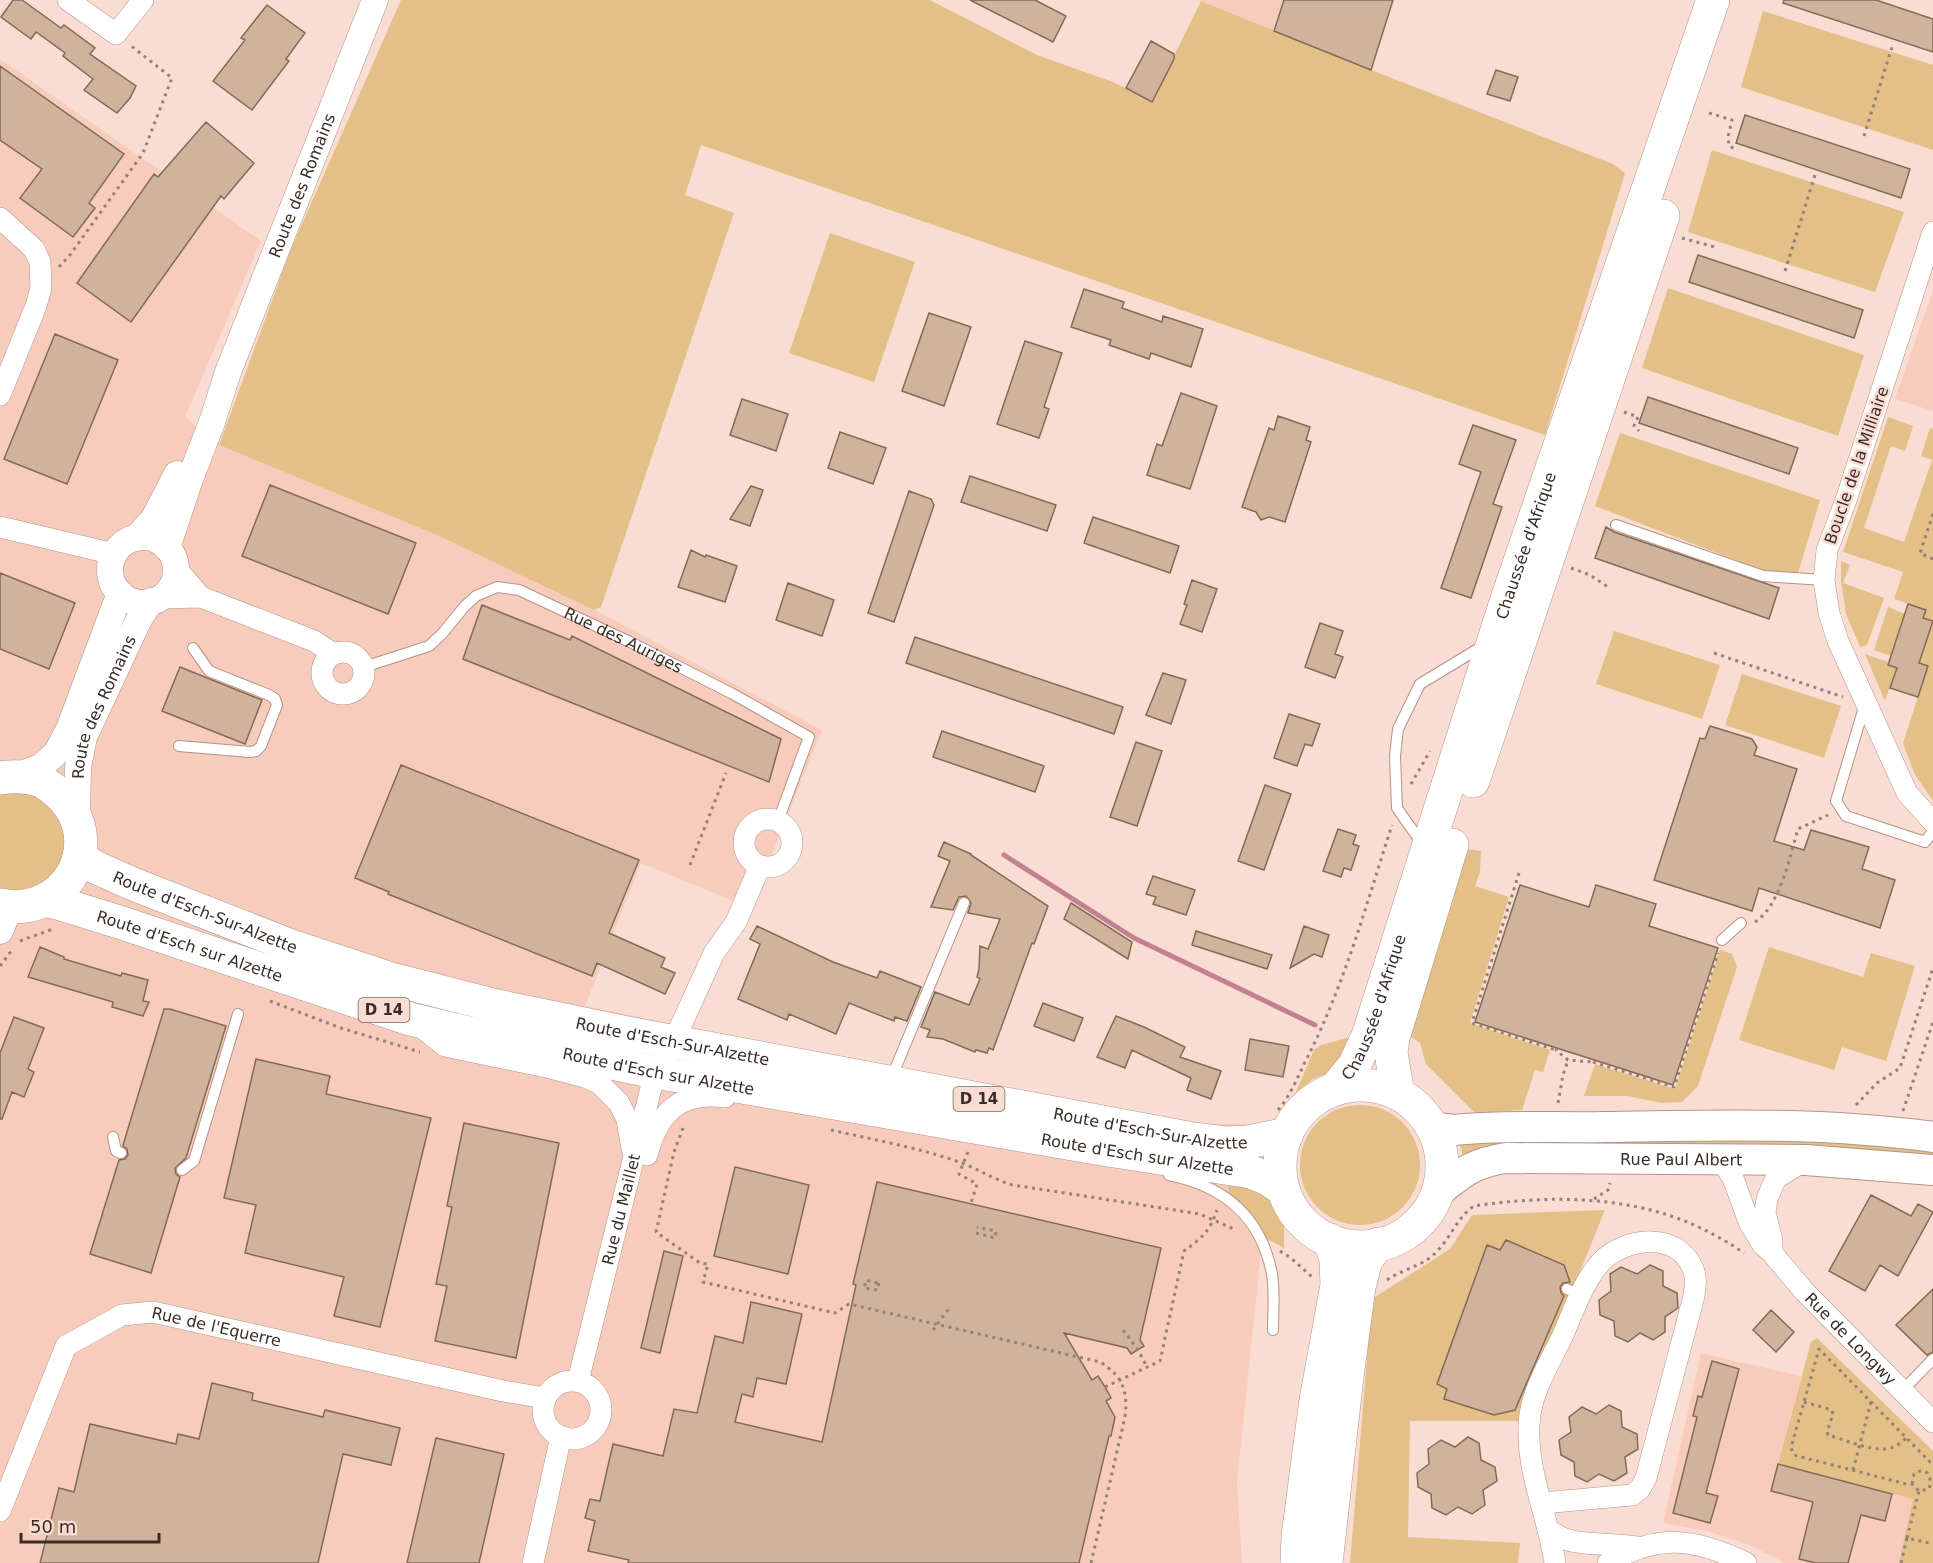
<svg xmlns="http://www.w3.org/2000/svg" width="1933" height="1563" font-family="'DejaVu Sans',sans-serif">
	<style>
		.built { fill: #f8ccbc }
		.green { fill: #e3c087 }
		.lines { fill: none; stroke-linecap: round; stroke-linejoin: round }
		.stream { stroke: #c38090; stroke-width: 5 }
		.building { fill: #cfb39c; stroke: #846a55; stroke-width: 1.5 }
		.service-casing { stroke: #b49386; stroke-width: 12 }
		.minor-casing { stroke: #b49386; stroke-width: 22 }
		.tertiary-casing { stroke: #b49386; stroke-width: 27 }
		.secondary-casing { stroke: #b49386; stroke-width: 32 }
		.primary-casing { stroke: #b49386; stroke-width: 34 }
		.path { stroke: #968179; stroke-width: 3; stroke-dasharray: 3 4.5; stroke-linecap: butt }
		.service { stroke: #fff; stroke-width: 10 }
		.minor { stroke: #fff; stroke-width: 21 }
		.tertiary { stroke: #fff; stroke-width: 26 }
		.secondary { stroke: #fff; stroke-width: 30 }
		.primary { stroke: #fff; stroke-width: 33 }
		.labels { text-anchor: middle; stroke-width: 5; stroke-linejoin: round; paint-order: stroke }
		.shield { fill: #faddd2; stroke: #74615a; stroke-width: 1.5 }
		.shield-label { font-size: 15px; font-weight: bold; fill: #3a2c27 }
		.street-label { font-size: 16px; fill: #3a2c27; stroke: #faddd2 }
	</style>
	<rect width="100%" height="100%" fill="#faddd2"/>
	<path class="built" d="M1199 0H1393L1371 70Z
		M0 59 261 241 185 417 219 445 437 535 570 597 822 730 750 908 641 863 585 1006 825 1055 1204 1124H1273L1265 1152V1214L1237 1481 1242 1563H0Z
		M1933 290V411L1895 399Z
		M1701 1353 1801 1376 1778 1464 1914 1499 1899 1563H1785L1747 1544 1707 1531 1663 1523Z"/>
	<path class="green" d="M401 0H930L1037 55 1113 82 1152 101 1201 1 1371 70 1613 164 1625 173 1545 435 701 145 685 195 734 213 601 607 594 610 437 535 219 445 291 249Z
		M1763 11 1933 65V150L1741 87Z
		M1712 150 1904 212 1875 292 1688 232Z
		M830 233 915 262 874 382 789 353Z
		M1668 288 1864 355 1838 436 1642 368Z
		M1888 417 1913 426 1905 451 1891 446 1864 528 1904 542 1932 460 1921 456 1930 428 1933 429V801L1914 773 1903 743 1928 666 1919 663 1933 621 1923 618 1926 610 1894 599 1903 572 1843 552Z
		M1620 433 1820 500 1795 583 1595 506Z
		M1841 561 1850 565 1843 583 1884 598 1867 645 1860 647 1846 614 1841 581Z
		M1888 607 1905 614 1891 656 1874 650Z
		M1614 631 1720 665 1702 719 1596 684Z
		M1865 654 1888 662V665L1897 668 1885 701Z
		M1742 674 1841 706 1824 758 1725 725Z
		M15 788 49 798 72 843 47 888 0 894V792Z
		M1466 849 1481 851 1480 872 1475 886 1509 897 1470 1023 1550 1050 1543 1072 1535 1070 1522 1110 1475 1113 1426 1064 1420 1043 1410 1036Z
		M1769 947 1863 977 1871 953 1915 966 1886 1061 1842 1047 1834 1070 1739 1040Z
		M1720 950 1732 954 1737 967 1698 1086 1682 1102 1661 1103 1628 1096H1584L1595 1064 1675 1089Z
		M1346 1038H1355L1335 1071 1313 1079 1295 1094 1314 1050 1321 1045Z
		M1300 1165a60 60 0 1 1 120 0a60 60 0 1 1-120 0Z
		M1459 1138H1806L1933 1148V1161L1463 1158Z
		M1229 1178 1269 1193 1275 1211 1284 1222V1248L1267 1239 1253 1218 1228 1191Z
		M1605 1210 1519 1421H1410L1408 1537 1520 1543 1518 1563H1350L1372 1299 1450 1249 1472 1215Z
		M1817 1338 1933 1451V1563H1899L1913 1499 1778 1464 1811 1342Z"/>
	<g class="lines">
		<path class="stream" d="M1004 855 1134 938 1315 1025"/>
	</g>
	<path class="building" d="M13 0H22L61 28 64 25 95 48 90 54 136 86 130 98 117 113 84 90 93 79 63 56 65 53 36 32 31 39 1 17Z
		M970 0H1035L1066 16 1053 42Z
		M1284 0H1393L1371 70 1274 31Z
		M1784 0H1876L1933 19V52L1783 3Z
		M267 5 305 33 286 59 289 61 252 110 213 81 245 40 241 38Z
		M1151 41 1174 54V59L1152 102 1126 88Z
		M0 66 124 154 89 203 95 208 73 237 20 198 42 169 0 140Z
		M1496 70 1518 77 1510 101 1487 94Z
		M1745 115 1910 169 1901 198 1736 143Z
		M206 122 254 163 224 199 221 196 131 322 77 283 154 174 158 177Z
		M1698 255 1863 310 1854 338 1689 282Z
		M1084 289 1124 302 1122 308 1162 322 1163 316 1203 329 1191 367 1151 353 1149 359 1109 345 1111 340 1071 327Z
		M929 313 971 327 944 406 902 391Z
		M55 334 118 360 67 484 4 459Z
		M1025 341 1062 353 1044 407 1049 409 1039 438 997 424Z
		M1181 393 1217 406 1190 489 1147 475 1157 444 1162 446Z
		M1648 397 1798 448 1789 474 1639 423Z
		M742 399 788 414 776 451 730 435Z
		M1278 416 1310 427 1306 440 1311 442 1285 522 1269 517 1261 520 1256 512 1242 507 1269 428 1274 430Z
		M1473 425 1516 440 1493 504 1502 507 1471 598 1441 588 1481 472 1459 464Z
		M840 432 886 448 873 484 828 468Z
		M970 476 1056 505 1047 531 961 502Z
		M270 485 416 543 388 614 242 556Z
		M751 486 763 490 750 526 730 519Z
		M909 491 931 499 934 505 894 622 868 613Z
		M1093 517 1179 546 1170 573 1084 543Z
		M1606 527 1614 532 1779 588 1769 619 1595 558Z
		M691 550 705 557 706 555 737 566 725 602 678 587Z
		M0 573 75 603 49 669 0 649Z
		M1192 580 1217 589 1202 632 1180 624 1187 605 1184 604Z
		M788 583 834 600 822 636 776 620Z
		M1908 604 1926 610 1923 618 1933 621 1919 663 1928 666 1918 697 1890 688 1897 668 1888 665Z
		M482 605 570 640 572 636 781 739 769 782 463 659Z
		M1320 623 1343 631 1335 654 1343 657 1335 678 1305 667Z
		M915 637 1123 707 1114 734 906 663Z
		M180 667 262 700 245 744 162 711Z
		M1163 673 1186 680 1171 724 1146 715Z
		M1289 714 1320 724 1312 746 1305 744 1297 766 1274 758Z
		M1710 726 1752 739 1757 747 1754 755 1797 769 1774 841 1804 850 1811 830 1869 847 1862 869 1895 880 1880 928 1759 888 1752 911 1654 880 1700 738 1705 739Z
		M942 731 1044 766 1035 792 933 757Z
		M1136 742 1162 751 1137 826 1110 817Z
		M401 765 639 860 609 933 665 958 661 967 675 973 665 994 597 963 592 976 388 894 389 892 355 878Z
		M1265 785 1291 794 1264 870 1238 861Z
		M1338 829 1356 835 1353 844 1359 846 1351 870 1344 868 1341 877 1323 871Z
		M944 842 971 854V855L1048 906 1034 944 1032 943 993 1050 989 1048 987 1053 976 1050 975 1052 943 1039 927 1037 930 1030 921 1027 935 992 969 1005 980 979 977 977 979 969 980 946 988 949 1000 919 968 913 971 903 966 896 959 897 953 910 931 907 950 861 938 856Z
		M1153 876 1195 890 1186 915 1153 904 1156 897 1146 894Z
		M1520 885 1589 907 1596 885 1656 904 1649 926 1718 948 1673 1085 1475 1022Z
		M1071 903 1132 942 1128 959 1064 919Z
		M757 926 833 962 877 978 880 971 921 987 907 1021 895 1017 894 1021 849 1003 836 1034 789 1014 787 1020 738 999 760 944 750 939Z
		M1304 926 1329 935 1322 957 1314 954 1290 968Z
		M1196 931 1272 955 1267 969 1192 945Z
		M40 947 64 957V959L121 976 122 973 148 980 143 1001 149 1002 143 1016 112 1007 113 1002 28 977Z
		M1043 1003 1083 1018 1074 1041 1034 1026Z
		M164 1009H170L226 1026 186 1158 175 1168 176 1174 180 1177 151 1273 90 1254 119 1160 125 1159 128 1155 127 1149 123 1146 124 1142Z
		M1116 1016 1144 1027 1185 1047 1180 1057 1221 1071 1211 1099 1187 1090 1191 1078 1132 1050 1125 1068 1097 1057Z
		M14 1017 44 1028 28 1069 34 1072 24 1097 12 1092 2 1119H0V1053Z
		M1250 1039 1289 1046 1283 1077 1245 1070Z
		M256 1059 330 1076 326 1094 431 1118 380 1327 334 1316 344 1277 245 1253 256 1205 224 1198Z
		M464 1123 559 1143 516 1358 435 1341 447 1286 436 1284 452 1207 447 1206Z
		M735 1167 809 1185 788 1274 714 1256Z
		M877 1182 1161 1248 1140 1340 1144 1346 1131 1354 1127 1348 1064 1333 1092 1380 1098 1376 1105 1387 1111 1398 1106 1401 1115 1417 1111 1436H1109L1079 1563H628L629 1560 588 1551 595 1521 585 1518 590 1499 600 1501 613 1444 663 1456 674 1409 697 1413 715 1336 743 1343 751 1302 802 1314 786 1384 757 1378 753 1397 742 1394 735 1422 822 1442 856 1285 853 1284Z
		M1871 1195 1911 1216 1918 1204 1933 1212 1898 1276 1880 1265 1865 1291 1829 1271Z
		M1506 1240 1564 1265 1570 1282 1563 1283 1560 1287 1561 1293 1564 1296 1515 1410 1494 1415 1444 1399 1447 1389 1437 1384 1487 1245 1500 1250Z
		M664 1251 683 1256 660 1353 641 1348Z
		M1650 1265 1663 1271V1286L1677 1293 1678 1308 1665 1317V1332L1653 1340 1640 1333 1628 1342 1615 1336 1614 1321 1600 1315 1599 1300 1611 1291 1610 1274 1621 1267 1637 1274Z
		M1933 1289V1352L1927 1355 1896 1325Z
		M1771 1310 1794 1332 1776 1352 1753 1330Z
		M1712 1361 1739 1369 1706 1493 1718 1496 1710 1523 1673 1513 1697 1417 1693 1416 1698 1396 1702 1397Z
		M212 1383 253 1393 252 1400 323 1417 325 1410 400 1428 391 1465 343 1454 318 1563H40L59 1488 74 1492 90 1424 176 1444 178 1434 199 1439Z
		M1609 1405 1621 1411 1622 1427 1637 1434 1638 1449 1625 1457 1627 1473 1614 1481 1599 1474 1587 1482 1575 1476 1574 1462 1561 1455 1559 1440 1571 1432 1569 1417 1582 1407 1596 1414Z
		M1468 1437 1479 1443 1481 1460 1495 1467 1497 1481 1483 1490 1485 1505 1472 1514 1458 1507 1446 1515 1432 1508 1431 1494 1418 1487 1417 1473 1429 1464 1428 1449 1441 1440 1455 1447Z
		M436 1438 504 1454 479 1563H407Z
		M1778 1464 1892 1494 1885 1521 1861 1515 1848 1563H1816L1799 1559 1813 1502 1771 1491Z"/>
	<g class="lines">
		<defs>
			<g id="service">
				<path d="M1616 525 1763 576 1824 580"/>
				<path id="s1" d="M364 667 429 646 442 634 464 607 476 596 497 587 519 590 630 642 731 693 809 737 778 821"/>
				<path d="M1865 704 1836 801 1846 816 1925 842 1933 831"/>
				<path d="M179 746 250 752 256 751 261 746 277 705 275 699 269 695 209 671 193 648"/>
				<path d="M1423 845 1397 808 1395 756 1398 729 1420 684 1483 646"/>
				<path d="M1722 940 1741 923"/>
				<path d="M891 1079 964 903"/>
				<path d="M113 1137 116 1151 121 1153"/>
				<path d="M182 1170 194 1161 238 1014"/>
				<path d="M1169 1175C1224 1186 1261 1216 1272 1274 1275 1292 1273 1311 1273 1330"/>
				<path d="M1567 1289 1581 1295"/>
				<path d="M1902 1391 1933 1359"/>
			</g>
			<g id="minor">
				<path d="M68 0 116 34 143 0"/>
				<path d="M0 218 34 249 40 262 41 288 36 306 0 395"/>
				<path d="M1933 232 1846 500 1827 550 1824 580 1829 613 1838 641 1907 793 1933 822"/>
				<path d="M0 527 114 554"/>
				<path d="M176 568 201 597"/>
				<path d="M160 598 201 597 314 641 334 654"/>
				<circle cx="343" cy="673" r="21"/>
				<circle cx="768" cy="843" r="24"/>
				<path d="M421 1027 445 1046 551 1068 585 1077 599 1083 619 1103 627 1119 632 1149"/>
				<path d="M647 1155C658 1113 679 1091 725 1097"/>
				<path id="s2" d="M1720 1158 1733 1178 1749 1222 1763 1245 1772 1253 1804 1291 1933 1422"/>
				<path d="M1772 1252V1241L1765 1212 1767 1199 1776 1178 1804 1161"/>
				<path id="s3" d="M578 1381 655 1072 682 1023 714 953 736 922 760 866"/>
				<circle cx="572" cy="1410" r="29"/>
				<path d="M1542 1503 1632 1495 1640 1489 1646 1478 1694 1296C1695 1287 1697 1278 1693 1269 1678 1231 1625 1237 1601 1262 1584 1280 1573 1312 1563 1335 1551 1360 1534 1387 1530 1415 1523 1465 1548 1514 1555 1563"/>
				<path id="s4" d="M0 1511 66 1346 122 1315 153 1312 503 1391 546 1398"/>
				<path d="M1548 1530C1554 1533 1559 1537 1565 1539 1585 1546 1616 1543 1638 1547"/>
				<path d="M533 1563 561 1436"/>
				<path d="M1608 1563C1658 1533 1695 1538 1746 1563"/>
			</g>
			<g id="tertiary">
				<circle cx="143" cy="570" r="33"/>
				<path d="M136 538 153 520 177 474"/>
				<path id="s5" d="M167 548 190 479 212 422 228 372 375 0"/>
				<path d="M17 776 42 766 57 752 69 729 120 593"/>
				<path id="s6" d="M77 819 78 767 84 737 139 619 151 601"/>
				<path d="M0 931 10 907"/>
			</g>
			<g id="secondary">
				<path d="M1432 1127 1455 1130C1504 1125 1555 1128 1605 1127 1714 1125 1825 1122 1933 1137"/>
				<path id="s7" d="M1437 1193C1462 1173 1472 1163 1506 1158L1806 1160 1933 1170"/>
			</g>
			<g id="primary">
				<path d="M0 778C14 776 27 776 41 781 45 783 49 786 53 789 89 815 91 868 53 895 37 906 19 909 0 905"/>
				<path d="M1473 781 1663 216"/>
				<path id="s8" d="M79 857 97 868 133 884 294 947 391 979 497 1006 627 1033 1193 1139 1226 1143 1248 1142 1287 1134"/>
				<path id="s9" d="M45 900 61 904 119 922 410 1019 469 1033 655 1072 1102 1149 1251 1172 1268 1179 1283 1189"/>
				<circle cx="1361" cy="1166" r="81"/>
				<path id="s10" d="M1335 1089 1354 1066 1368 1036 1507 599 1713 0"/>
				<path d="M1398 1094 1391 1053 1393 1038 1452 845"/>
				<path d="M1297 1563 1298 1536 1316 1400 1337 1285 1336 1259 1330 1240"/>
				<path d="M1326 1563 1346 1385 1359 1287 1366 1260 1378 1244"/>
			</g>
		</defs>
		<use href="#service" class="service-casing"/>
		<use href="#minor" class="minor-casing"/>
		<use href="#tertiary" class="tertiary-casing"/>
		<use href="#secondary" class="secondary-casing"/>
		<use href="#primary" class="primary-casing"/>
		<path class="path" d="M1709 113 1732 120 1728 137 1729 146 1737 150
			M1864 136 1893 44
			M1682 238 1715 247
			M59 267 70 255 143 153 172 78 130 45
			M1785 271 1815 175
			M1624 412 1638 417 1634 426 1639 431
			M1933 514 1920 553 1933 559
			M1571 568 1590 575 1608 587
			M1714 653 1843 697
			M1411 784 1430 751
			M690 865 726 773
			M1519 873 1472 1023 1556 1050
			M1755 922C1780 906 1790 856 1798 829L1828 815
			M20 941 53 929
			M0 966 12 950
			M270 1001 341 1028 420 1052
			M1557 1048 1556 1050 1568 1060 1593 1062
			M1593 1062 1674 1087 1718 953
			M1558 1103 1563 1075 1568 1060
			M1856 1105 1877 1083 1900 1068 1933 968
			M1278 1110C1290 1096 1297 1079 1305 1062 1344 987 1366 905 1392 825
			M1903 1111 1933 1022
			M683 1128 674 1152 656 1232 700 1263 708 1264 703 1282 835 1313 849 1304 1100 1362C1123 1376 1128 1391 1125 1417L1091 1563
			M831 1130C875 1140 920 1148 962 1163 980 1170 995 1180 1013 1185L1200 1214 1236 1230
			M968 1152 959 1174 977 1184 971 1203
			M1594 1199 1608 1190 1610 1183
			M976 1233 995 1238 996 1231 977 1227
			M1280 1251 1291 1258 1312 1277
			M1387 1280C1401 1270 1419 1267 1432 1256 1449 1242 1457 1217 1474 1206 1554 1194 1644 1195 1716 1236 1726 1241 1735 1247 1744 1253
			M879 1283 877 1290 864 1288 866 1280 881 1284
			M933 1330 950 1307
			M1123 1330 1138 1350 1147 1367
			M1105 1387 1160 1361 1184 1251C1202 1238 1210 1231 1217 1210
			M1804 1402 1832 1410 1833 1414 1827 1432 1828 1435C1845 1440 1868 1450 1885 1449 1893 1449 1901 1443 1906 1438
			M1853 1470 1871 1402
			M1912 1484 1914 1474C1927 1465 1933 1477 1929 1489L1919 1491 1912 1484H1906L1794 1455 1791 1448 1819 1349 1933 1465
			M1907 1538 1919 1491
			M1901 1563 1907 1538 1933 1544"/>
		<use href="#service" class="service"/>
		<use href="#minor" class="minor"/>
		<use href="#tertiary" class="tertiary"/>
		<use href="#secondary" class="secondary"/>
		<use href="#primary" class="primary"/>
	</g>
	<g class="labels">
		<g class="shield">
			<rect x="358.5" y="998" width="51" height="24" rx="4.5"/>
			<rect x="953.5" y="1087" width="51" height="24" rx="4.5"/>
		</g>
		<g class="shield-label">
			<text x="384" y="1015">D 14</text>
			<text x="979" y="1104">D 14</text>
		</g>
		<g class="street-label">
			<text dy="6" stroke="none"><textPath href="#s5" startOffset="387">Route des Romains</textPath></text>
			<text transform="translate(1856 465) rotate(-71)" y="6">Boucle de la Milliaire</text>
			<text dy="6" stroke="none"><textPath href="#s10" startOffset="578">Chaussée d'Afrique</textPath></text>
			<text dy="6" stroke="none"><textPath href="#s1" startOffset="298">Rue des Auriges</textPath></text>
			<text dy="6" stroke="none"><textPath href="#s6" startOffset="117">Route des Romains</textPath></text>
			<text dy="6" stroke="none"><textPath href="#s8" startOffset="138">Route d'Esch-Sur-Alzette</textPath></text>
			<text dy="6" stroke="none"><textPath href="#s9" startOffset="152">Route d'Esch sur Alzette</textPath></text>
			<text dy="6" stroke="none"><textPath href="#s10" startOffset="92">Chaussée d'Afrique</textPath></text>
			<text dy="6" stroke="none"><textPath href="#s8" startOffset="624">Route d'Esch-Sur-Alzette</textPath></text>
			<text dy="6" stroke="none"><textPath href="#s9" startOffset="638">Route d'Esch sur Alzette</textPath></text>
			<text dy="6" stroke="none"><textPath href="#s8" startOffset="1110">Route d'Esch-Sur-Alzette</textPath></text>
			<text dy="6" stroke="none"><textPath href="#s9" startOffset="1124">Route d'Esch sur Alzette</textPath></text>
			<text dy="6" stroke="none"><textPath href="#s7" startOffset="254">Rue Paul Albert</textPath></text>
			<text dy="6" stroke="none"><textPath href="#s3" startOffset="177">Rue du Maillet</textPath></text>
			<text dy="6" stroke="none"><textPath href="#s4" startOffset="338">Rue de l'Equerre</textPath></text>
			<text dy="6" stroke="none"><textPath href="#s2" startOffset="226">Rue de Longwy</textPath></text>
		</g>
	</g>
	<path d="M21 1533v9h138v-9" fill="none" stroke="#3a2c27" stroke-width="3"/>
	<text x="30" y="1533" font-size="18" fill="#3a2c27" stroke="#faddd2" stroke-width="4.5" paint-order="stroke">50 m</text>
</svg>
